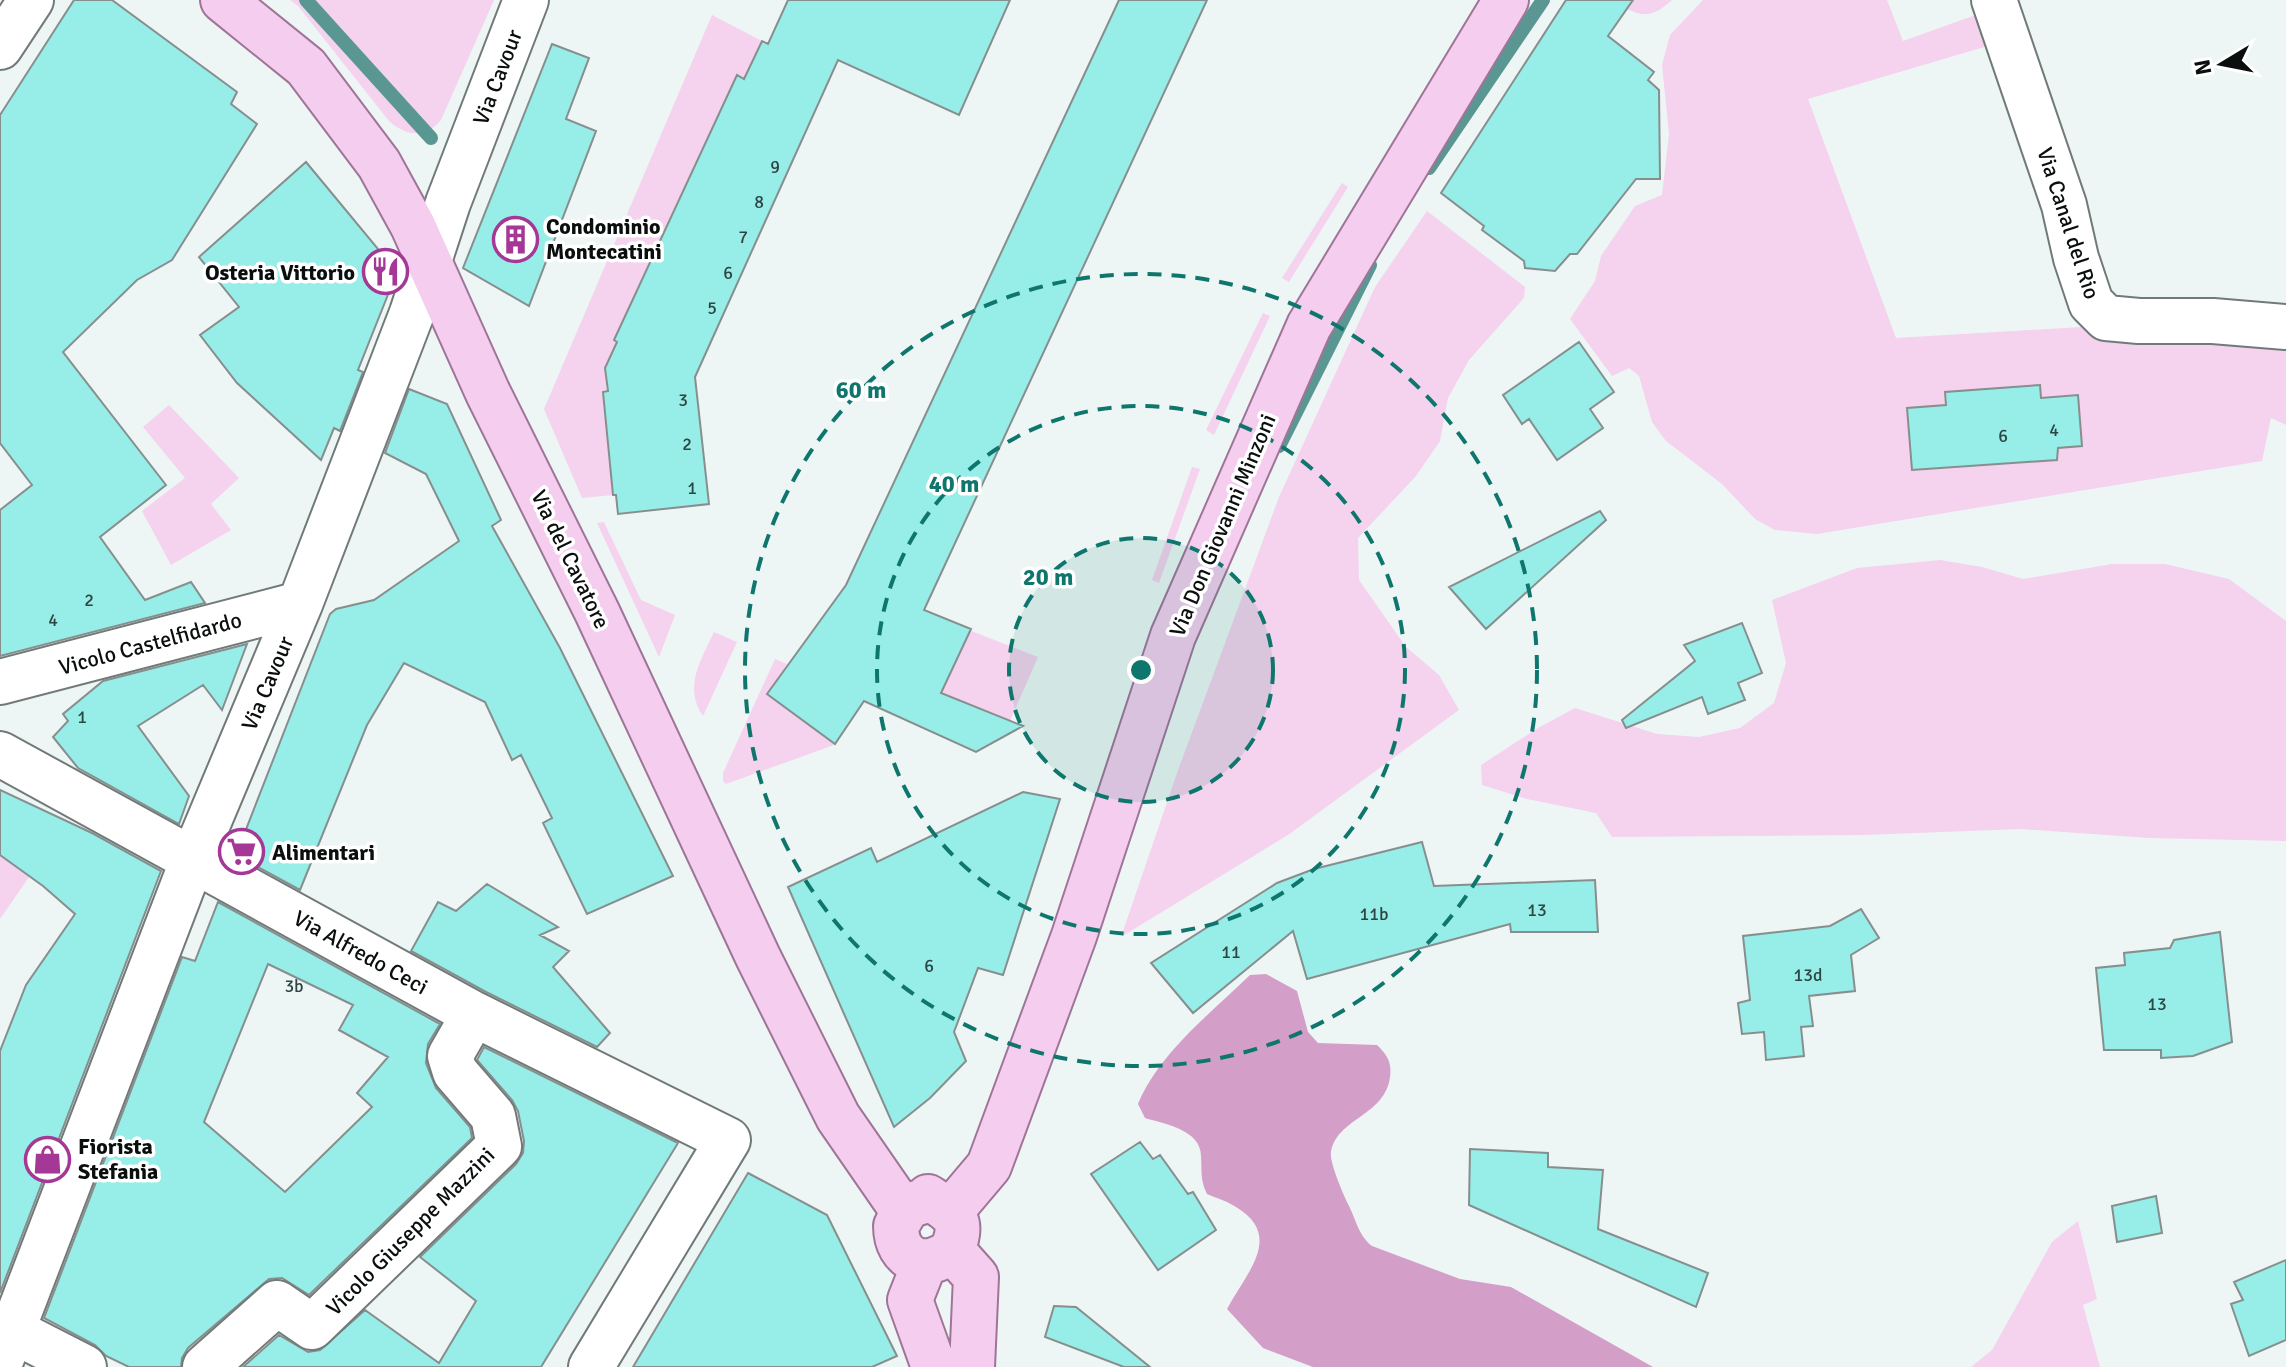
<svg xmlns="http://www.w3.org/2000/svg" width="2286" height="1367" font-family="Signika,sans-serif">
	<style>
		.green { fill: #f5d2ed }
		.forest { fill: #d39ec8 }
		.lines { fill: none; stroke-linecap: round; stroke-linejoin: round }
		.stream { stroke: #5a9793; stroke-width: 14 }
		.building { fill: #97ede7; stroke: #868f8e; stroke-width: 2; fill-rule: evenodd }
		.minor-casing { stroke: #717a79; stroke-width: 48 }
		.major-casing { stroke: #9f7597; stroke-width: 48 }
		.minor { stroke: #fff; stroke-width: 44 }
		.major { stroke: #f5cdee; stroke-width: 44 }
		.ring { fill: none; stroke: #0f766e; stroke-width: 4; stroke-dasharray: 14 10 }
		.labels { text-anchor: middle; stroke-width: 7; stroke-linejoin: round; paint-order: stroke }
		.number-label { font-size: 18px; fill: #2d4644 }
		.street-label { font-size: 22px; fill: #0a0e0d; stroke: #fff }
		.poi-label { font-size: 22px; font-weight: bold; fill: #0a0e0d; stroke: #fff; text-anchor: start }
		.centre { fill: #0f766e; stroke: #fff; stroke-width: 4 }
		.ring-label { font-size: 24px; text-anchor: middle; font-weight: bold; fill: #0f766e; stroke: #fff; stroke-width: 7; stroke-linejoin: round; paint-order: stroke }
	</style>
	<rect width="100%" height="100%" fill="#edf6f5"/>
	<path class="green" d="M290 0H494L441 120C425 139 406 136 389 121L298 6Z
		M1633 0H1672C1656 14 1647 19 1627 9Z
		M1703 0H1887L1903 41 1987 11 1998 43 1808 99 1896 338 2082 327 2141 336 2286 341V425L2271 418 2262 461 1817 534 1775 530 1755 519 1722 484 1666 441 1652 422 1639 376 1629 368 1612 376 1570 319 1595 281 1601 256 1635 206 1662 195 1669 134 1662 65 1670 35Z
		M712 15 762 41 750 65 767 73 746 80 738 75 605 368 613 495 582 498 544 409Z
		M1342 183 1348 187 1289 282 1282 278Z
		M1427 211 1525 287 1524 298 1469 360 1448 398 1440 441 1416 476 1358 538 1359 580 1406 647 1439 675 1459 710 1288 835 1121 937 1177 773 1279 497 1375 287Z
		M1263 313 1270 316 1214 435 1206 430Z
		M169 405 239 478 211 504 231 530 171 565 142 511 185 478 143 427Z
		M1192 467 1200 469 1159 583 1152 580Z
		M604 522 641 600 675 615 659 657 597 523Z
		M1940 560 1982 567 2023 579 2112 564H2165L2229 579 2286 621V841L2149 838 2020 829 1864 835 1612 837 1596 813 1527 799 1482 785 1481 765 1538 728 1575 708 1657 734 1699 737 1740 728 1774 703 1786 663 1772 600 1857 568Z
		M941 619 1038 657 1010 721 878 706Z
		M714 632 737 642 703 716C683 687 701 660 714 632Z
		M775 659 787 664 768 694 823 724 818 732 834 745 726 784 723 781V773Z
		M0 856 29 877 0 919Z
		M2078 1221 2097 1299 2083 1305 2100 1367H1971L1992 1350 2052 1242Z"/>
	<path class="forest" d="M1266 974 1297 991 1308 1032 1318 1043 1377 1045C1387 1055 1392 1062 1390 1077 1385 1116 1337 1118 1331 1152 1329 1161 1343 1194 1348 1204 1356 1219 1358 1235 1372 1246L1460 1279 1511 1287 1653 1367H1313L1263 1348 1227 1309C1247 1272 1284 1236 1236 1207 1227 1201 1216 1198 1207 1194 1200 1180 1202 1171 1201 1156 1201 1130 1165 1124 1145 1118L1138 1104C1159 1053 1210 1014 1250 975Z"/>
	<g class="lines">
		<path class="stream" d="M306 0 431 138
			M1429 168 1543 0
			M1279 446 1370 265"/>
	</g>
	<path class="building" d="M74 0H112L237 92 231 104 257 124 172 260 137 280 63 352 166 485 100 537 145 600 191 582 205 603 0 656V510L32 485 0 443V115Z
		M788 0H1010L959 115 838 60 695 377 709 504 618 514 616 495H613L603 392 608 391 605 368 617 342 614 340 737 75 744 79 762 41 768 44Z
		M1119 0H1207L924 610 971 629 941 693 1023 726 976 752 864 701 835 744 767 694 846 585Z
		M1566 0H1633L1608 36 1654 72 1648 80 1659 90 1660 179H1636L1577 254H1570L1555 271 1525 268 1524 261 1482 230 1484 226 1441 193Z
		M552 44 589 58 566 119 596 131 529 306 463 268Z
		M306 162 397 272 358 370 363 372 340 431 334 428 321 460 237 383 200 335 239 307 199 257Z
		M1579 342 1614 392 1590 409 1603 428 1557 460 1529 419 1522 424 1503 395Z
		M2040 385 2041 398 2078 395 2082 446 2058 448 2057 460 1912 470 1907 408 1946 405 1945 392Z
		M409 389 447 404 501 520 492 526 560 648 673 876 587 914 543 823 552 818 521 755 512 760 485 702 404 663 367 725 300 890 236 855 330 614 336 609 374 600 459 541 426 474 385 453Z
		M1600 511 1606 520 1486 629 1449 587Z
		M1742 623 1762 673 1738 683 1745 700 1708 714 1702 697 1626 728 1622 720 1695 661 1684 645Z
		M247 644 222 710 203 685 138 726 189 796 179 824 78 768 53 737 68 721 63 714 103 681Z
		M0 790 92 833 161 871 0 1293V1051L26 985 75 914 43 886 0 855Z
		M1023 792 1060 799 1003 975 978 968 954 1032 966 1061 930 1098 894 1127 788 887 871 848 877 862Z
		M1422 842 1434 886 1595 880 1598 932H1511L1510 924 1307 979 1293 931 1193 1013 1151 963 1277 883 1314 869Z
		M487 884 558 927 540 935 569 951 553 967 610 1033 597 1047 486 992 411 951 438 902 456 911Z
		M218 902 440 1024 428 1044 426 1063 436 1088 470 1127 472 1138 309 1295 282 1278 269 1279 188 1348 182 1358 181 1367H129L106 1356 95 1345 44 1318 182 957 195 961ZM268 964 353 1005 339 1030 388 1057 357 1093 372 1107 285 1192 204 1122Z
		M1861 909 1879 938 1851 955 1855 991 1809 996 1813 1026 1801 1027 1804 1056 1766 1060 1764 1032 1742 1034 1738 1003 1750 1000 1743 936 1830 926Z
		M2220 932 2232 1042 2193 1056 2161 1058V1050H2104L2096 968 2125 965 2124 953 2170 948 2174 940Z
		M484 1047 678 1143 541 1367H243L279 1335 308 1352 320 1350 365 1310 439 1363 476 1301 420 1257 516 1164 523 1153 524 1141 518 1111 512 1100 477 1060Z
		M1140 1142 1153 1159 1160 1155 1188 1194 1193 1192 1216 1230 1158 1270 1091 1174Z
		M1470 1149 1548 1153V1167L1603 1170 1598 1229 1708 1273 1696 1307 1469 1205Z
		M748 1173 827 1215 897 1356 872 1367H633Z
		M2156 1196 2162 1233 2117 1242 2112 1206Z
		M2286 1260V1340L2249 1356 2231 1304 2243 1300 2234 1282Z
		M1054 1306 1076 1307 1150 1367H1124L1045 1337Z"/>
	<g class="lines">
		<defs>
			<path id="minor" d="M1994 0 2064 205 2076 258 2091 303 2106 318 2139 321H2213L2286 327
				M0 47 31 0
				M0 682 300 604
				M0 754 474 1014 728 1140 591 1367
				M0 1324 84 1367
				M0 1363 193 859 300 604 412 313 448 203 526 0
				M205 1367 277 1303 312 1327 499 1146 493 1116 455 1072 450 1056 474 1014"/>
			<path id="major" d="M223 0 306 67 379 164 413 226 488 393 597 612 758 957 838 1117 903 1211
				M927 1200 908 1206 896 1226C896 1261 927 1272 952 1250 966 1219 952 1212 928 1197
				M951 1211 989 1166 1074 936 1173 636 1309 326 1506 0
				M952 1250 976 1277 972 1367
				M925 1262 910 1300 934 1367"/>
		</defs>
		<use href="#minor" class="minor-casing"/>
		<use href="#major" class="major-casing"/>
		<use href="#minor" class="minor"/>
		<use href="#major" class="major"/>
	</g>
	<circle cx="1141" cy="670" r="132" fill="#0f766e" fill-opacity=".12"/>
	<g class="ring">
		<circle cx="1141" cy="670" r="132"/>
		<circle cx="1141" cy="670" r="264"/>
		<circle cx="1141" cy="670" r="396"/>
	</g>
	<defs>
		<symbol id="building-ring" viewBox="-11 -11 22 22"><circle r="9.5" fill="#fff" stroke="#a53796" stroke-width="1.5"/><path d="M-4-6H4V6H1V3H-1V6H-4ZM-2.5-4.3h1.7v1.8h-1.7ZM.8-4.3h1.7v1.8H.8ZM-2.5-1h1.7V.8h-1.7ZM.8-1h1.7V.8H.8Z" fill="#a53796"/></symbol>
		<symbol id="restaurant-ring" viewBox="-11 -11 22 22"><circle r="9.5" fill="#fff" stroke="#a53796" stroke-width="1.5"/><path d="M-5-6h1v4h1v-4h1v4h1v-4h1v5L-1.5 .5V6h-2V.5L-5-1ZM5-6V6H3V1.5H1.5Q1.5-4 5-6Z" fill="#a53796"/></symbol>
		<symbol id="supermarket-ring" viewBox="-11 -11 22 22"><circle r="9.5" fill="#fff" stroke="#a53796" stroke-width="1.5"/><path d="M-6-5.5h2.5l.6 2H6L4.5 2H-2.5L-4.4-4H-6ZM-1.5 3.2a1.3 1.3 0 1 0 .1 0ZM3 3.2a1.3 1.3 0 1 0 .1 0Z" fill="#a53796"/></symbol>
		<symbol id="shop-ring" viewBox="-11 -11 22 22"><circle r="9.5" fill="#fff" stroke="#a53796" stroke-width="1.5"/><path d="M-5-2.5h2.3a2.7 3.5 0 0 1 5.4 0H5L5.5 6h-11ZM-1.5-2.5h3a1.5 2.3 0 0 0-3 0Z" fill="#a53796"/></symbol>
	</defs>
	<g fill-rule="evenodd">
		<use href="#building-ring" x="490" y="214" width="51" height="51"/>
		<use href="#restaurant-ring" x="360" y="246" width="51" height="51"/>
		<use href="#supermarket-ring" x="216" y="826" width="51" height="51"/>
		<use href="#shop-ring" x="22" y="1134" width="51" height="51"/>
	</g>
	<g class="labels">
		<g class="number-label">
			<text x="775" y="173">9</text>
			<text x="759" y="208">8</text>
			<text x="743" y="243">7</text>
			<text x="728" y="279">6</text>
			<text x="712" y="314">5</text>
			<text x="683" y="406">3</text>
			<text x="2054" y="436">4</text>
			<text x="2003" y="442">6</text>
			<text x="687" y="450">2</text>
			<text x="692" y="494">1</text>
			<text x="89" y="606">2</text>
			<text x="53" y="626">4</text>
			<text x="82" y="723">1</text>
			<text x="1537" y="916">13</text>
			<text x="1374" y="920">11b</text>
			<text x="1231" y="958">11</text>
			<text x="929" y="972">6</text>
			<text x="1808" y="981">13d</text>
			<text x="294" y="992">3b</text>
			<text x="2157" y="1010">13</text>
		</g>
		<g class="street-label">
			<text transform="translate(497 77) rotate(-69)" y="8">Via Cavour</text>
			<text transform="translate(2069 223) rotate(72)" y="8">Via Canal del Rio</text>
			<text transform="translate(1222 525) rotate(-67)" y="8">Via Don Giovanni Minzoni</text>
			<text transform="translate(571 559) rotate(64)" y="8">Via del Cavatore</text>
			<text transform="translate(150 643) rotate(-15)" y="8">Vicolo Castelfidardo</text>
			<text transform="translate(267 683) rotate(-67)" y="8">Via Cavour</text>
			<text transform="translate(361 952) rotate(29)" y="8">Via Alfredo Ceci</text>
			<text transform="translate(410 1231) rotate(-45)" y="8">Vicolo Giuseppe Mazzini</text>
		</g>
		<g class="poi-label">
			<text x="546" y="234">Condominio<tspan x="546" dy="25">Montecatini</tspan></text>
			<text x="355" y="280" text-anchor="end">Osteria Vittorio</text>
			<text x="272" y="860">Alimentari</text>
			<text x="78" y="1154">Fiorista<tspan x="78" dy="25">Stefania</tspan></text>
		</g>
	</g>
	<circle cx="1141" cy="670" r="12" class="centre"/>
	<g class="ring-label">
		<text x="861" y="398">60 m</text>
		<text x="954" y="492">40 m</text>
		<text x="1048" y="585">20 m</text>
	</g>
	<g transform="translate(2222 64) rotate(260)" stroke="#ffffff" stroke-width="6" paint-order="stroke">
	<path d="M0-6L14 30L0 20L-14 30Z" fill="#0a0e0d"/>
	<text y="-12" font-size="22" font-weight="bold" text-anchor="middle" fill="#0a0e0d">N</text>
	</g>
</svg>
